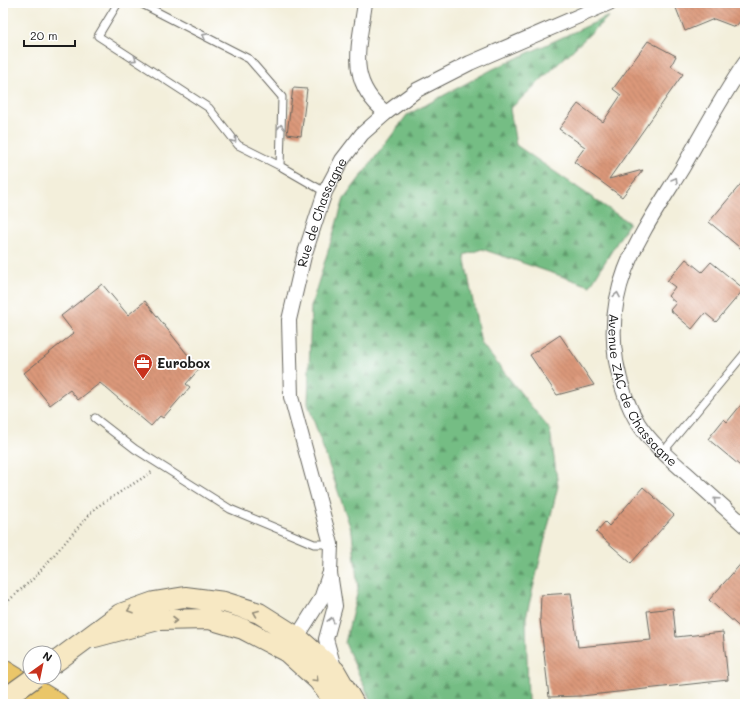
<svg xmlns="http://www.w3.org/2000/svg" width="748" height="707" font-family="Mali,sans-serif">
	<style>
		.forest { fill: url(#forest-firs); stroke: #486c50 }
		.building { fill: url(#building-back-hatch) }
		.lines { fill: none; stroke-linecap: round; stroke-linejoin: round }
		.lane-casing { stroke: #67665f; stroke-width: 9 }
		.street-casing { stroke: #67665f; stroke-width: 16 }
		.secondary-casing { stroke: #67665f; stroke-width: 22 }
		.highway-casing { stroke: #67665f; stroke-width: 24 }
		.path { stroke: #67665f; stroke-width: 2.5; stroke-dasharray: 1 3; stroke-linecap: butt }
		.lane { stroke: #fff; stroke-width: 7 }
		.street { stroke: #fff; stroke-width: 14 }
		.secondary { stroke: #f7e8c3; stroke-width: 20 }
		.highway { stroke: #eac669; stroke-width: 22 }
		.secondary-bridge-casing { stroke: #67665f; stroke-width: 22; stroke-linecap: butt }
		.secondary-bridge { stroke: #f7e8c3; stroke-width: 20 }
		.oneway { stroke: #999 }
		.oneway2 { stroke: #948c78 }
		.labels { text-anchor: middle; stroke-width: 4; stroke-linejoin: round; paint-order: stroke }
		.street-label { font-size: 13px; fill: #1c1c1c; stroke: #fff }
		.poi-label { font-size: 13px; font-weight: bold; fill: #1c1c1c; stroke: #fff; text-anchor: start }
	</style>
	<defs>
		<pattern id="forest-firs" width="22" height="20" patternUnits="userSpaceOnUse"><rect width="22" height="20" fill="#74bd84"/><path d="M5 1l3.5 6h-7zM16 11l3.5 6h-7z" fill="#5e996b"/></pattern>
		<pattern id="building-back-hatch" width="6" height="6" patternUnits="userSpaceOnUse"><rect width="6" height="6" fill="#db987a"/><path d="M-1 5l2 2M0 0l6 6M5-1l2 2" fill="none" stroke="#b17b63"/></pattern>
	</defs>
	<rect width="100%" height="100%" fill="#fff"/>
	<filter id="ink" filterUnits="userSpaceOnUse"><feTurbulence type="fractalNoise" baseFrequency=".025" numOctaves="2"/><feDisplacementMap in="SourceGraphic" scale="8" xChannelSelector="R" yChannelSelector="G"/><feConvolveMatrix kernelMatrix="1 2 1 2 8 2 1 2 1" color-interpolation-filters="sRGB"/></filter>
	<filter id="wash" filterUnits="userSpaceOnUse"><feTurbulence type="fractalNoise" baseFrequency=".012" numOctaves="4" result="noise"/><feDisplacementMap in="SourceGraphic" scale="16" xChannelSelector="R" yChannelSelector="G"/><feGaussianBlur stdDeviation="0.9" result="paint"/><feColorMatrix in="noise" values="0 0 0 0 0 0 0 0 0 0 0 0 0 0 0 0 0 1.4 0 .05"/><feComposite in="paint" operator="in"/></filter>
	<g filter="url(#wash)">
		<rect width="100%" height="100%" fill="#f3efdb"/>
		<path class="forest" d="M609 16 510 109 516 145 629 223 590 286 482 249 464 255 481 343 550 430 558 486 526 617 528 701 532 704H372L345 643 358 590 352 532 308 404 311 306 344 199 407 115 493 69Z"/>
		<g id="blocks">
			<path class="building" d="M674 3H745V16L735 27 714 19 685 31Z
				M648 41 676 56 671 66 683 74 609 179 643 170 622 197 574 162 585 147 559 129 578 104 603 122 621 95 613 89Z
				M293 88 307 89 301 136 287 134Z
				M745 179V252L709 222Z
				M686 259 702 272 711 262 744 289 716 322 705 313 692 329 670 310 676 303 668 296 675 287 667 281Z
				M102 284 128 315 145 301 191 359 200 368 186 384 190 387 163 418 160 416 151 426 100 383 78 400 70 390 50 405 24 373 74 333 61 316Z
				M560 335 594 385 557 395 530 355Z
				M745 400V470L708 439 724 419 727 422Z
				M643 487 674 515 631 563 596 532 605 522 609 526Z
				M745 559V632L709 600Z
				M571 593 578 647 651 640 647 611 673 608 676 637 723 632 728 680 581 696 549 697 540 619 541 595Z"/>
		</g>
	</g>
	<g filter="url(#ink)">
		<use href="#blocks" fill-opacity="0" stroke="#67665f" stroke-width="1"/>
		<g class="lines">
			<defs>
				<path id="lane" d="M118 3 98 36 209 108 238 145 280 166 325 192
					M140 3 249 59 282 97 280 166
					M95 418 135 449 230 509 314 544H331
					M663 452 745 353"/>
				<g id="street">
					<path d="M365 3C359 47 346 81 386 113"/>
					<path id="s1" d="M745 63C722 96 703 132 683 167 644 231 603 282 616 361 620 383 627 405 638 423 651 443 669 458 686 473 706 491 725 508 745 526"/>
					<path d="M292 645 321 599 329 575"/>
					<path id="s2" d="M335 671 326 639 335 606 330 573 331 544 291 397 289 320 304 256 325 192 342 160 362 134 386 113 417 90 470 63 609 3"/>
				</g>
				<path id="secondary" d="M95 637 158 620 209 619 243 629 287 652 318 680 336 704
					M54 663 120 614 154 602 185 597 224 602 259 613 297 637 335 671 354 704"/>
				<path id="highway" d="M3 671 57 704"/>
			</defs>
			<use href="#lane" class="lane-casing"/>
			<use href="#street" class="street-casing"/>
			<use href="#secondary" class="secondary-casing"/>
			<use href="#highway" class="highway-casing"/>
			<path class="path" d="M6 603 34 578 95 508 152 472"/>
			<use href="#lane" class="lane"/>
			<use href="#street" class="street"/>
			<use href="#secondary" class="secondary"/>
			<use href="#highway" class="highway"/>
			<defs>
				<path id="secondary-bridge" d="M3 700 35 677"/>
			</defs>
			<use href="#secondary-bridge" class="secondary-bridge-casing"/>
			<use href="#secondary-bridge" class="secondary-bridge"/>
		</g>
		<defs><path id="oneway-chevron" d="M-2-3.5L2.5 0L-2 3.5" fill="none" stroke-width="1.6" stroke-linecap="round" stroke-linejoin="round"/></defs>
		<g class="oneway">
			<use href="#oneway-chevron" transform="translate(205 36) rotate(-153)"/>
			<use href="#oneway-chevron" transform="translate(134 59) rotate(33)"/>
			<use href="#oneway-chevron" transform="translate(281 127) rotate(-88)"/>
			<use href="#oneway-chevron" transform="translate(234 140) rotate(51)"/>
			<use href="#oneway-chevron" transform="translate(675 180) rotate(-59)"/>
			<use href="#oneway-chevron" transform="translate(617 295) rotate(-79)"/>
			<use href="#oneway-chevron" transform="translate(716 500) rotate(-138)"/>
			<use href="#oneway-chevron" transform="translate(331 620) rotate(-76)"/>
		</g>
		<g class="oneway2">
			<use href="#oneway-chevron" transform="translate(130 610) rotate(161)"/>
			<use href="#oneway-chevron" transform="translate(256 613) rotate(-158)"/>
			<use href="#oneway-chevron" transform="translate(175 620)"/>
			<use href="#oneway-chevron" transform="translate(316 679) rotate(45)"/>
		</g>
	</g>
	<defs>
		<symbol id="office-pin" viewBox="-11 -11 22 30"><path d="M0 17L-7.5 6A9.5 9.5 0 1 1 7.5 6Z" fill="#c8321e" stroke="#fff"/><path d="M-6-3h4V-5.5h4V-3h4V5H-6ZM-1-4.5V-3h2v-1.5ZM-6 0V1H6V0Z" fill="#fff"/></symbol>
	</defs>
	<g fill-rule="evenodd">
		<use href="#office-pin" x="132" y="352" width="22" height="30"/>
	</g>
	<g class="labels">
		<g class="street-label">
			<text dy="5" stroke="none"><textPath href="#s2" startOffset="472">Rue de Chassagne</textPath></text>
			<text dy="5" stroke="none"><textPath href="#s1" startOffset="369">Avenue ZAC de Chassagne</textPath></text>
		</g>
		<g class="poi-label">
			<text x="157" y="368">Eurobox</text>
		</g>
	</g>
	<rect width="748" height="707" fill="none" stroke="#fff" stroke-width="16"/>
	<g transform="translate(42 665) rotate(33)"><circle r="19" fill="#ffffff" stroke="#a4a4a4"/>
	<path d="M0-3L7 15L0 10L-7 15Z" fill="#c8321e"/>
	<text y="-6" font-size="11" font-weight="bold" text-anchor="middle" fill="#1c1c1c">N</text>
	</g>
	<path d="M24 40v6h51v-6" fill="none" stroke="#1c1c1c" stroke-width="2"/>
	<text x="30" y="40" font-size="12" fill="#1c1c1c" stroke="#ffffff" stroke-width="3" paint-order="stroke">20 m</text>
</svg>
